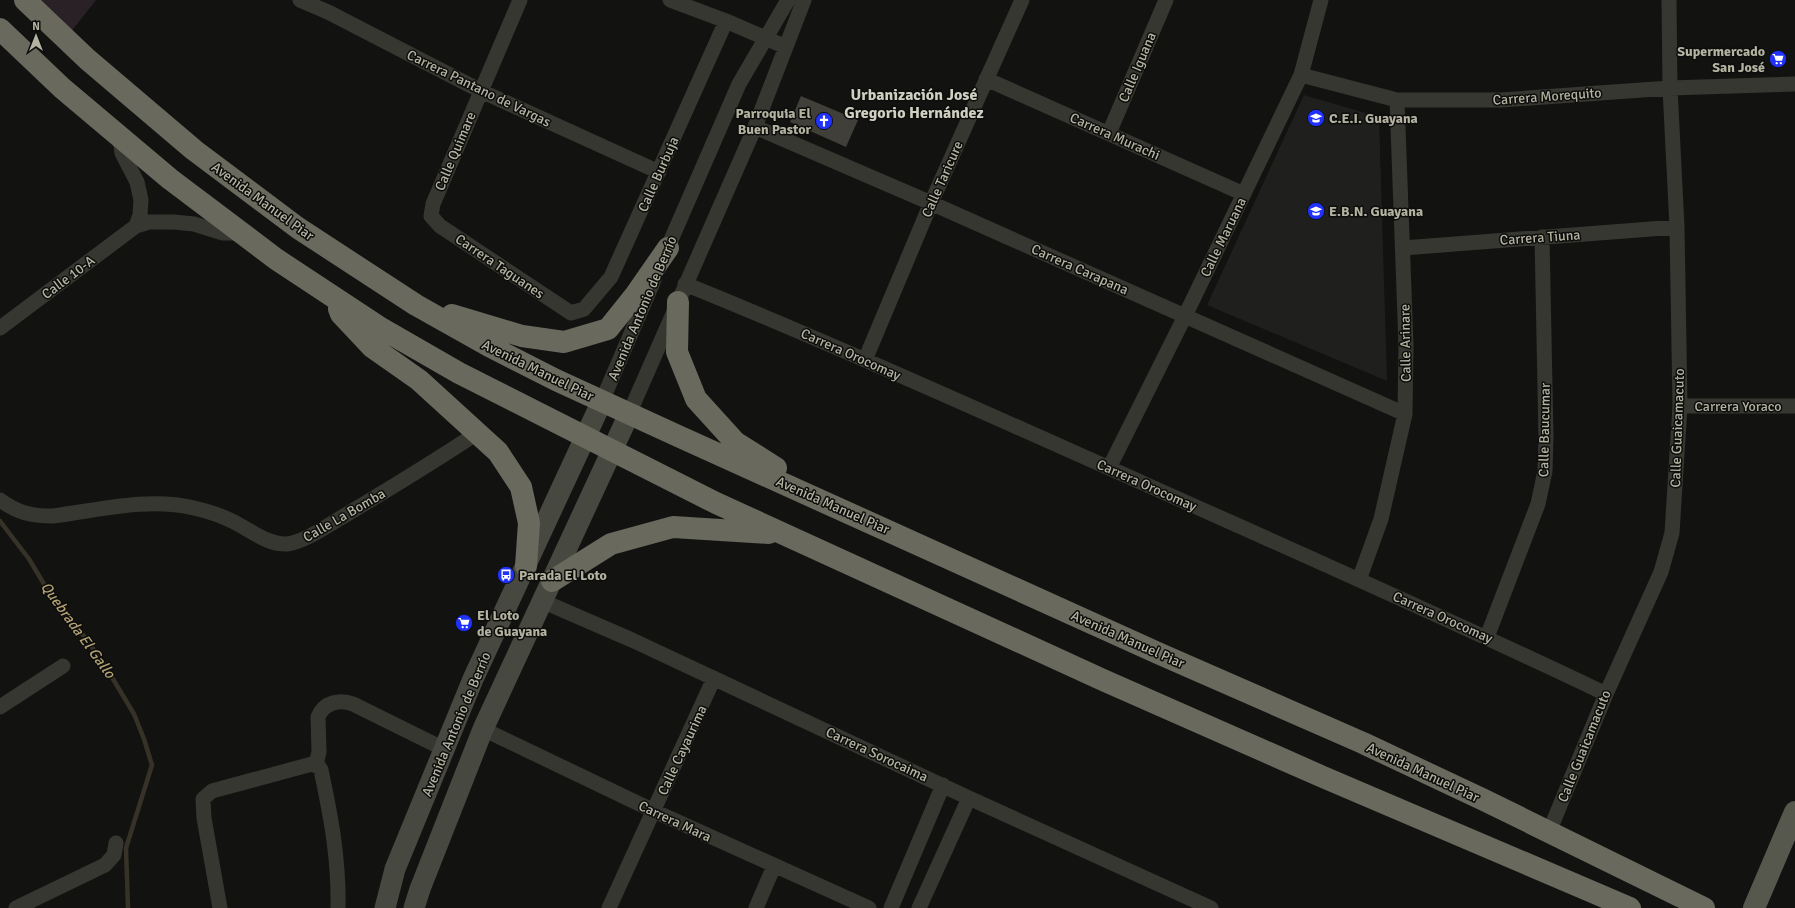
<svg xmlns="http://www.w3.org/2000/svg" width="1795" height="908" font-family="Signika,sans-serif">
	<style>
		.built { fill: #1f1f1d }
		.green { fill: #2a2127 }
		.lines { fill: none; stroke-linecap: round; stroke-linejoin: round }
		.stream { stroke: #363227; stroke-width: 4.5 }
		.building { fill: #403f3a }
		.street { stroke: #373731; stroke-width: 15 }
		.secondary { stroke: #47483f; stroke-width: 21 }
		.primary { stroke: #56574d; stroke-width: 22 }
		.highway { stroke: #69695d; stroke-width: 22 }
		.labels { text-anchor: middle; stroke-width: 3; stroke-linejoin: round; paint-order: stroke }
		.poi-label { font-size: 14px; font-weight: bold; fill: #b4b3a1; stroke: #0d0d0c; text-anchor: start }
		.street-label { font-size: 14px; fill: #b4b3a1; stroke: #0d0d0c }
		.water-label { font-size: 15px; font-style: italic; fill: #b2a175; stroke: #0d0d0c }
		.quarter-label { font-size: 16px; font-weight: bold; fill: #d0d0c2; stroke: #0d0d0c }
	</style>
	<rect width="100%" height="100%" fill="#121211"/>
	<path class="built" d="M1304 95 1379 117 1387 381 1207 305Z"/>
	<path class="green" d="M39 0H96L70 33Z"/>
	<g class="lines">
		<path class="stream" d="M0 521 29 559 62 614 84 636 104 664 134 714 144 739 152 765 126 848 128 908"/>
	</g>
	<path class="building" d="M801 96 858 120 846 147 790 122Z"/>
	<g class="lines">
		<path class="street" d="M300 0 328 12 481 91 659 172
			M520 0 433 204 431 216 440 226 571 313 584 309 611 277 726 21
			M670 0 726 21 786 47
			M1301 75 1397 100H1501L1670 88 1795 84
			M986 79 1244 194
			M755 127 931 203 1405 414
			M1109 133 1166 0
			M120 137 122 153 137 182 141 200 140 215 136 226
			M1403 248 1677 227
			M664 256 739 84 788 0
			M685 284C840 347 992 416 1145 484 1299 553 1454 621 1606 694
			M0 328 136 226 149 222H174L194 224 223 233H241
			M865 360 931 203 1022 0
			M602 401 654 280
			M1680 406H1795
			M629 414 755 127 804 0
			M1109 468 1185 316 1301 75 1321 0
			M0 500C18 513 31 516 53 516 100 510 148 497 194 508 207 511 220 515 232 521 249 529 267 545 287 544 305 542 328 525 344 516 389 489 434 462 477 433
			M1359 580 1381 519 1405 414 1406 345 1397 100
			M542 601 632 640 969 798 1211 908
			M1487 637 1538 504 1545 471 1546 437 1542 237
			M0 707 63 666
			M483 729 654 811 869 908
			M316 765 319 752 318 717C324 702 340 699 353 704L444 749
			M1549 832 1606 694 1661 572 1672 533 1680 406 1677 227 1670 88 1669 0
			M16 908 105 865 114 855 116 843
			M220 908 204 818 203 799 212 791 312 764 319 767 321 770C331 817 339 859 338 908
			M609 908 714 678
			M756 908 774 866
			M891 908 943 785
			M919 908 969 798"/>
		<path class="secondary" d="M385 908 395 869 473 679 602 401
			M414 908 420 889 483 729 629 414"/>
		<path class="primary" d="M1754 908 1795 812"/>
		<path class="highway" d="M25 0 87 59 194 150 298 228 416 305 489 346 556 380 678 436 1160 654 1363 743 1484 800 1704 908
			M0 29 62 88 170 179 276 259 379 327 459 373 716 503 1103 680 1323 777 1630 908
			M678 302 677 352 696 399 735 442 776 468
			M339 309 341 314 372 347 419 380 498 452 521 487 529 523 526 566
			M452 315 522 336 564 342 608 329 636 294 668 248
			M552 581 611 544 673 527 769 533"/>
	</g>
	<defs>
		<symbol id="supermarket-disc" viewBox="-11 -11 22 22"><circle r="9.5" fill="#2031fb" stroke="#0d0d0c"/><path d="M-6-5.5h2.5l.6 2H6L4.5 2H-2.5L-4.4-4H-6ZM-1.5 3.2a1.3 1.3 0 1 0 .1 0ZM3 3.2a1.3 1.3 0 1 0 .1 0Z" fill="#fff"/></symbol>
		<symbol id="school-disc" viewBox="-11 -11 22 22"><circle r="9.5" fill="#2031fb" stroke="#0d0d0c"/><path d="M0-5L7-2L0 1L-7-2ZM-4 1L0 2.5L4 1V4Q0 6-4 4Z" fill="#fff"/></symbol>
		<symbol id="church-disc" viewBox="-11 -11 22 22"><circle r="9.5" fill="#2031fb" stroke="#0d0d0c"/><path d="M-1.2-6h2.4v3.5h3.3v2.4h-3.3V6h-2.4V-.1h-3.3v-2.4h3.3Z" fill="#fff"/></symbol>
		<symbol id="bus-disc" viewBox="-11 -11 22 22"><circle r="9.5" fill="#2031fb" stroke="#0d0d0c"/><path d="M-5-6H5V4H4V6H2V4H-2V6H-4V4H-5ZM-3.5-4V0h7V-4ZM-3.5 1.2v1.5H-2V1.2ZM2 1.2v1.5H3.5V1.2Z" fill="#fff"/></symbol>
	</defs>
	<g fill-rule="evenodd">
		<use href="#supermarket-disc" x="1768" y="49" width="20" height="20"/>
		<use href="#school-disc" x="1306" y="108" width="20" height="20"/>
		<use href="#church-disc" x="814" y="111" width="20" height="20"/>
		<use href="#school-disc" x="1306" y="201" width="20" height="20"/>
		<use href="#bus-disc" x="496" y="565" width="20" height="20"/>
		<use href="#supermarket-disc" x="454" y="613" width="20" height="20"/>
	</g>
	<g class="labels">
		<g class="poi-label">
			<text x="1765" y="56" text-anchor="end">Supermercado<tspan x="1765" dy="16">San José</tspan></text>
			<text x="811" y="118" text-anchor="end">Parroquia El<tspan x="811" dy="16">Buen Pastor</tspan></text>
			<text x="1329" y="123">C.E.I. Guayana</text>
			<text x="1329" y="216">E.B.N. Guayana</text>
			<text x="519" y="580">Parada El Loto</text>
			<text x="477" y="620">El Loto<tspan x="477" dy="16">de Guayana</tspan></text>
		</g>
		<g class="street-label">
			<text transform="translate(1137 67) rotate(-67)" y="5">Calle Iguana</text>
			<text transform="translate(479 88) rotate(26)" y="5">Carrera Pantano de Vargas</text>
			<text transform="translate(1547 96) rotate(-4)" y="5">Carrera Morequito</text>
			<text transform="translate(1115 136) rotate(24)" y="5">Carrera Murachi</text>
			<text transform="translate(455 151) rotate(-67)" y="5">Calle Quimare</text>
			<text transform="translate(658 174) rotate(-66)" y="5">Calle Burbuja</text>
			<text transform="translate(942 179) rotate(-66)" y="5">Calle Taricure</text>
			<text transform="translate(263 201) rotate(36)" y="5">Avenida Manuel Piar</text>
			<text transform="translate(1223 237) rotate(-64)" y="5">Calle Maruana</text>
			<text transform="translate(1540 237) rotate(-4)" y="5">Carrera Tiuna</text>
			<text transform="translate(500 266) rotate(34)" y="5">Carrera Taguanes</text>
			<text transform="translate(1080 269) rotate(24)" y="5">Carrera Carapana</text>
			<text transform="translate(68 277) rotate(-37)" y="5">Calle 10-A</text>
			<text transform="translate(642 308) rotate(-67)" y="5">Avenida Antonio de Berrío</text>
			<text transform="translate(1405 343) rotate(-91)" y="5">Calle Arinare</text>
			<text transform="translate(851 354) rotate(24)" y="5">Carrera Orocomay</text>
			<text transform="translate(538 370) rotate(26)" y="5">Avenida Manuel Piar</text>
			<text x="1738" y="411">Carrera Yoraco</text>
			<text transform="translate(1677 428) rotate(-88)" y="5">Calle Guaicamacuto</text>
			<text transform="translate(1544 430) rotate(-89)" y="5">Calle Baucumar</text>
			<text transform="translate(1147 485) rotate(24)" y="5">Carrera Orocomay</text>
			<text transform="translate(833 505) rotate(24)" y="5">Avenida Manuel Piar</text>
			<text transform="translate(344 515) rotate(-30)" y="5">Calle La Bomba</text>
			<text transform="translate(1443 617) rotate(24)" y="5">Carrera Orocomay</text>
			<text transform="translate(1128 639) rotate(24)" y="5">Avenida Manuel Piar</text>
			<text transform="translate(456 724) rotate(-67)" y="5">Avenida Antonio de Berrío</text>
			<text transform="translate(1584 746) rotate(-68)" y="5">Calle Guaicamacuto</text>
			<text transform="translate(682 750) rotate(-65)" y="5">Calle Cayaurima</text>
			<text transform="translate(877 754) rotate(25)" y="5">Carrera Sorocaima</text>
			<text transform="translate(1423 772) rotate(25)" y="5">Avenida Manuel Piar</text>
			<text transform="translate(675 821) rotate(25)" y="5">Carrera Mara</text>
		</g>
		<g class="water-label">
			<text transform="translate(78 630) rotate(54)" y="5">Quebrada El Gallo</text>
		</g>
		<g class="quarter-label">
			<text x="914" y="100">Urbanización José<tspan x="914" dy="18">Gregorio Hernández</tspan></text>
		</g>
	</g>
	<g transform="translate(36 36)" stroke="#0d0d0c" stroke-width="3" paint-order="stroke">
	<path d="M0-3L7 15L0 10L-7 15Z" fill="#b4b3a1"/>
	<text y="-6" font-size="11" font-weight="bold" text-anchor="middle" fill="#b4b3a1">N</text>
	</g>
</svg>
